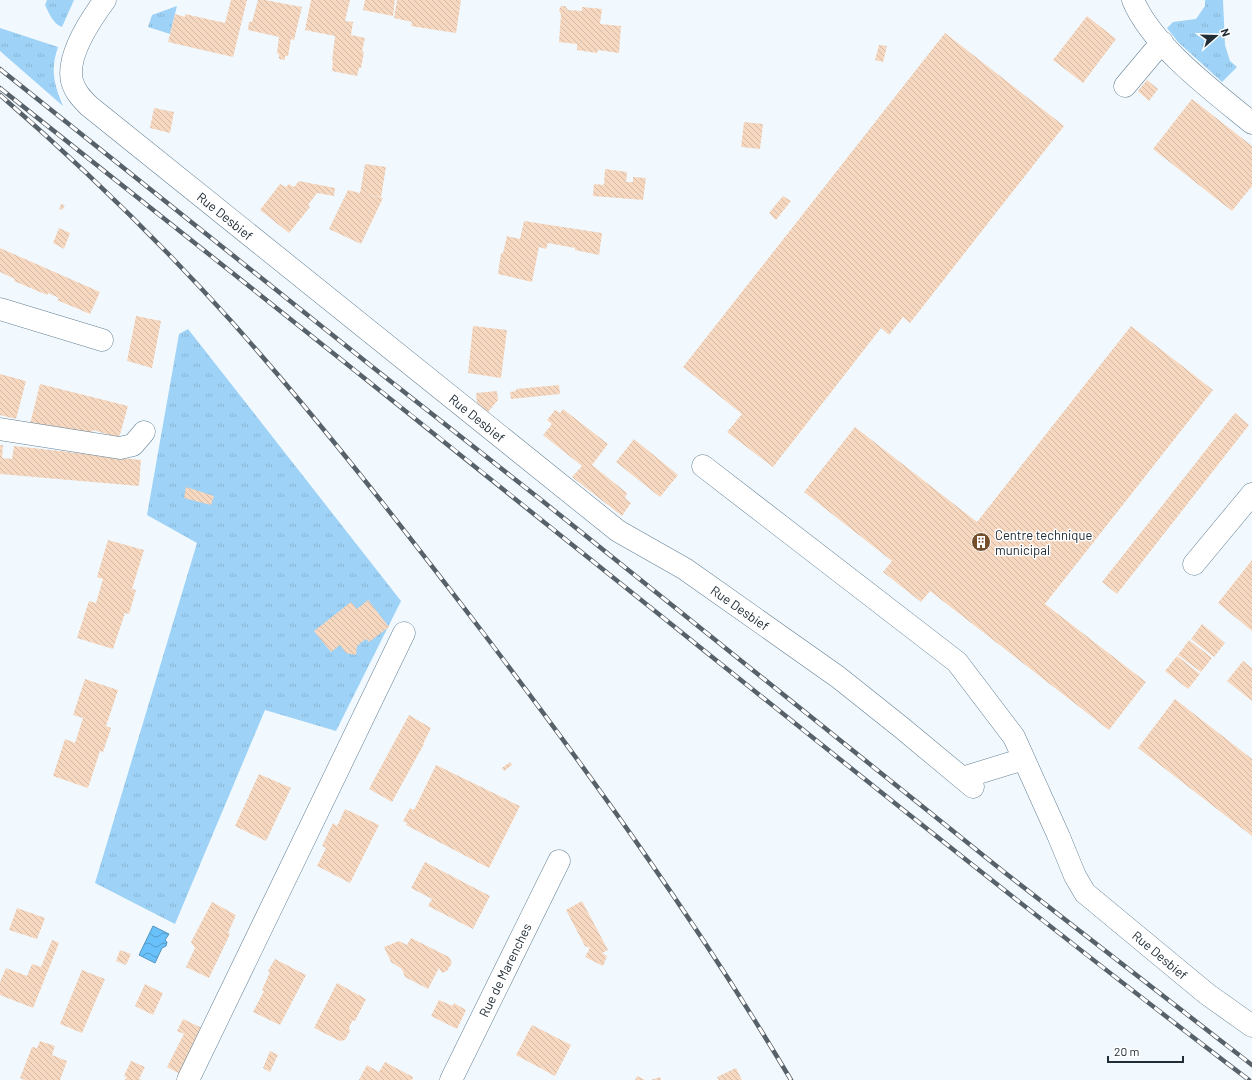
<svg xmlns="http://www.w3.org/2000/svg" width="1252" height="1080" font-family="Barlow,sans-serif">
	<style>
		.grass { fill: url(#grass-tufts) }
		.water { fill: url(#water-waves); stroke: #5395bf }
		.building { fill: url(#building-back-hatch) }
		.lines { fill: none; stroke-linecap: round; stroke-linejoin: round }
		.minor-casing { stroke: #617f94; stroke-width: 23 }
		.minor { stroke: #fff; stroke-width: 22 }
		.rail-casing { stroke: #576169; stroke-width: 4.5 }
		.rail { stroke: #fff; stroke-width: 3; stroke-dasharray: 9; stroke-linecap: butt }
		.labels { text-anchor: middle; stroke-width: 3; stroke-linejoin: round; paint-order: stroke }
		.street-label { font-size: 13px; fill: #212d36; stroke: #fff }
		.poi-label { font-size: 13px; fill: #212d36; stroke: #fff; text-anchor: start }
	</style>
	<defs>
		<pattern id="grass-tufts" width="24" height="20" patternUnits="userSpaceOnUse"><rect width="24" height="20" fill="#9ed2f6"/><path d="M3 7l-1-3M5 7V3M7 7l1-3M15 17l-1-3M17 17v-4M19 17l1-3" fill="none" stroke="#88b5d4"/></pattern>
		<pattern id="water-waves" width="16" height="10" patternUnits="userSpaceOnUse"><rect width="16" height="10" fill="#68c1fa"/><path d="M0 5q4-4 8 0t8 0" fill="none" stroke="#559dcb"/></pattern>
		<pattern id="building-back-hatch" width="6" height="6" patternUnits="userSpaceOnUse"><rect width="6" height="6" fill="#f6d7bf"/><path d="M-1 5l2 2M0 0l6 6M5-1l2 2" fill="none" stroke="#d3b9a5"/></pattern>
	</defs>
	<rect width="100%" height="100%" fill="#f2f9fe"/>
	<path class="grass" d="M47 0H74L62 27C53 24 49 13 45 5Z
		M1205 0H1223L1225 45 1230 61 1237 67 1222 82 1178 42 1167 28 1173 22 1196 19 1205 6Z
		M177 6 170 34 148 27 152 15Z
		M0 28 58 47C50 70 54 84 63 106L0 51Z
		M188 329 401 601 336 731 265 710 175 924 95 883 197 543 147 515 179 334Z"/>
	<path class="water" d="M153 926 169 934 165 940 167 942 166 946 162 948 155 963 139 955Z"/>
	<path class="building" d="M231 0H247L233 57 168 42 175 14 185 17V14L225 23Z
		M258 0H265L302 7 294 40 291 39 288 56H285V60L279 59V54L277 53 279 37 248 30 249 22H252Z
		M311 0H350L345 21 353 22 351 35 365 38 362 51 364 52 361 68H359L357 76 332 71 333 61H332L335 36 305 30Z
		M365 0H395L393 16 363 10Z
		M397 0H461L456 33 411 26 412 22 394 18Z
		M561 6H565L568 10 582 11V7L602 9 600 24 621 26 619 53 598 50 597 53 577 50V44L559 42 561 15 559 10Z
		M1087 16 1116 39 1083 83 1053 60Z
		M945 33 1064 126 910 323 903 317 889 335 881 328 773 467 727 432 742 414 683 367Z
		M879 45 887 46 883 62 875 60Z
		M1147 80 1158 89 1149 101 1138 91Z
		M1192 99 1252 146V186L1232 211 1153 149Z
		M154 108 174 112 170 133 150 128Z
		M744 122 763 124 760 149 741 147Z
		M365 164 386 167 381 197 365 194 383 198 361 244 329 229 348 190 360 193Z
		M605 169 627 172 626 182H633V177L646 178 643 200 593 196 594 184 604 185Z
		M299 181 335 188 334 196 317 193 308 205 310 207 289 233 260 210 280 184 286 187 289 184 294 187Z
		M783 196 791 201 776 220 769 213Z
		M61 204 65 205 62 210 59 209Z
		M524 221 602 233 599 255 575 250V248L548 243 546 249 539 247 532 282 498 274 501 253H503L507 236 520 239Z
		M59 228 70 233 64 249 53 243Z
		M0 248 100 292 90 314 57 300 59 298 48 293 47 295 14 281 15 279 0 272Z
		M136 316 161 321 152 368 127 361Z
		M473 326 507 330 501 378 468 373Z
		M1131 326 1213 390 1045 604 1146 682 1109 730 930 591 921 602 883 572 892 561 804 492 855 427 977 522Z
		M0 374 26 381 16 419 0 415Z
		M40 384 128 406 119 438 93 430 90 439 30 424Z
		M559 385 560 394 511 399 510 392 516 391V389Z
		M497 391 498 400 488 412 477 403 476 393Z
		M563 409 608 444 592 465 627 493 625 498 631 503 622 516 572 477 582 466 543 435 552 424 547 420 555 410 560 413Z
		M1235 413 1249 425 1117 594 1102 582Z
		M634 439 678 475 660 497 616 462Z
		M0 445H3L2 458 12 459 14 446 141 460 139 486 0 474Z
		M186 487 214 496 211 505 184 498Z
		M108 540 144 550 132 589 136 590 129 614 125 613 113 649 77 638 89 601 96 603 103 579 97 577Z
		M1252 560V631L1218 603Z
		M368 600 389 627 369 642 366 639 357 646 356 655 346 653 340 645 331 652 314 631 351 602 357 609Z
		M1202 624 1225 643 1214 657 1191 639Z
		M1189 640 1212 658 1201 672 1178 655Z
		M1177 656 1200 674 1188 689 1165 671Z
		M1243 661 1252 668V701L1227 681Z
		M85 679 118 690 106 726 111 728 103 752 100 751 88 788 53 776 65 739 75 743 83 718 73 715Z
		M1175 699 1252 759V836L1138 748Z
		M409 715 431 728 423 744H424L392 802 369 789Z
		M510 762 512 765 504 771 502 768Z
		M436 765 520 806 489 868 406 825 407 823 403 821 410 808 414 810Z
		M259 774 291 788 266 841 235 826Z
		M345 809 379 825 350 883 317 866 326 848 322 846 333 823 337 826Z
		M425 862 490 896 473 929 428 906 432 899 411 888Z
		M582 901 608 950 602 953 607 956 603 966 585 957 590 948 585 946 566 910Z
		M212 902 236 915 228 933 230 934 209 978 186 967 195 948 191 942Z
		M17 908 45 918 37 939 9 930Z
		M411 938 449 957 452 963 447 971 442 973 439 968 428 989 405 977 402 969 391 962 384 947 399 941 407 945Z
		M52 940 59 943 33 1008 0 995V982L6 968 27 976 32 964 41 967Z
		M120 950 131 954 126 965 116 961Z
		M275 959 306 975 280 1025 253 1012 264 991 262 990 270 972 268 971Z
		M82 970 105 979 82 1033 60 1024Z
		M337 983 366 999 355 1021 353 1020 349 1027 350 1031 345 1040 340 1041 314 1028Z
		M145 984 163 993 153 1015 135 1006Z
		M439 1000 453 1006 454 1003 466 1010 457 1029 431 1016Z
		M183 1019 202 1028 180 1074 167 1067 184 1034 177 1031Z
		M532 1025 571 1045 555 1076 516 1055Z
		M40 1041 55 1046 52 1055 67 1061 60 1080H25L20 1078 32 1047 37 1048Z
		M270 1051 278 1055 270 1072 263 1068Z
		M131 1061 145 1067 139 1079 142 1080H125L127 1077 124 1076Z
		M385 1062 413 1077 412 1080H359L367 1065 379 1072Z
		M736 1068 742 1080H719L717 1077Z
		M637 1076 645 1080H635Z
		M660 1077 661 1080H651Z"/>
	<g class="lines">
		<defs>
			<path id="minor" d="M105 0C91 19 66 56 72 81 75 92 82 99 89 106L618 531 685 569 838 677 902 728 973 787
				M1133 0C1152 46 1214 92 1252 123
				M1125 86 1162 42
				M0 309 102 340
				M0 429 120 448 133 445 144 432
				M703 466 957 662 1014 737 1059 837 1075 876 1085 893 1207 994 1252 1026
				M1194 564 1252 494
				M962 778 1024 759
				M188 1080 404 633
				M451 1080 559 861"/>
		</defs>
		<use href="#minor" class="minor-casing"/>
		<use href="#minor" class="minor"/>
		<defs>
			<path id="rail" d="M0 69 375 369 540 499 1004 872 1252 1065
				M0 88C190 240 381 390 570 543 795 723 1019 905 1249 1080
				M0 95C82 166 160 242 232 322 321 422 403 528 484 634 593 778 699 925 791 1080"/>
		</defs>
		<use href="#rail" class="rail-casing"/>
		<use href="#rail" class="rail"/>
	</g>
	<defs>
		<symbol id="building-disc" viewBox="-11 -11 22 22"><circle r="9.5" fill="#754e2c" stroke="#fff"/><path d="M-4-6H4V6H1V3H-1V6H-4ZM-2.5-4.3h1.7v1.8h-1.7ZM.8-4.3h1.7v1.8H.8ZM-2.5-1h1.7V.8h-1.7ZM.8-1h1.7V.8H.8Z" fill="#fff"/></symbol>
	</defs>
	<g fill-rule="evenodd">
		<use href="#building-disc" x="970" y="531" width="22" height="22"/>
	</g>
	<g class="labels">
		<g class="street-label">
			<text transform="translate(225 216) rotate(39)" y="5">Rue Desbief</text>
			<text transform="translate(477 418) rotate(39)" y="5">Rue Desbief</text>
			<text transform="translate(740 608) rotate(35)" y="5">Rue Desbief</text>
			<text transform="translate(1160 955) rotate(40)" y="5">Rue Desbief</text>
			<text transform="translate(505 970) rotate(-64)" y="5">Rue de Marenches</text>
		</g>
		<g class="poi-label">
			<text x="995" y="540">Centre technique<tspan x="995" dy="15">municipal</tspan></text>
		</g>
	</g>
	<g transform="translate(1216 36) rotate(70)" stroke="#ffffff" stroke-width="3" paint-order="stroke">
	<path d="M0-3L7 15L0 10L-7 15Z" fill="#212d36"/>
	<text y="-6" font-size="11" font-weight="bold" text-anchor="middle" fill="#212d36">N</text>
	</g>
	<path d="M1108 1056v6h75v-6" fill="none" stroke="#212d36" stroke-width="2"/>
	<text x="1114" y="1056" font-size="12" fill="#212d36" stroke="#ffffff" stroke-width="3" paint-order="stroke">20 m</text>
</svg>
